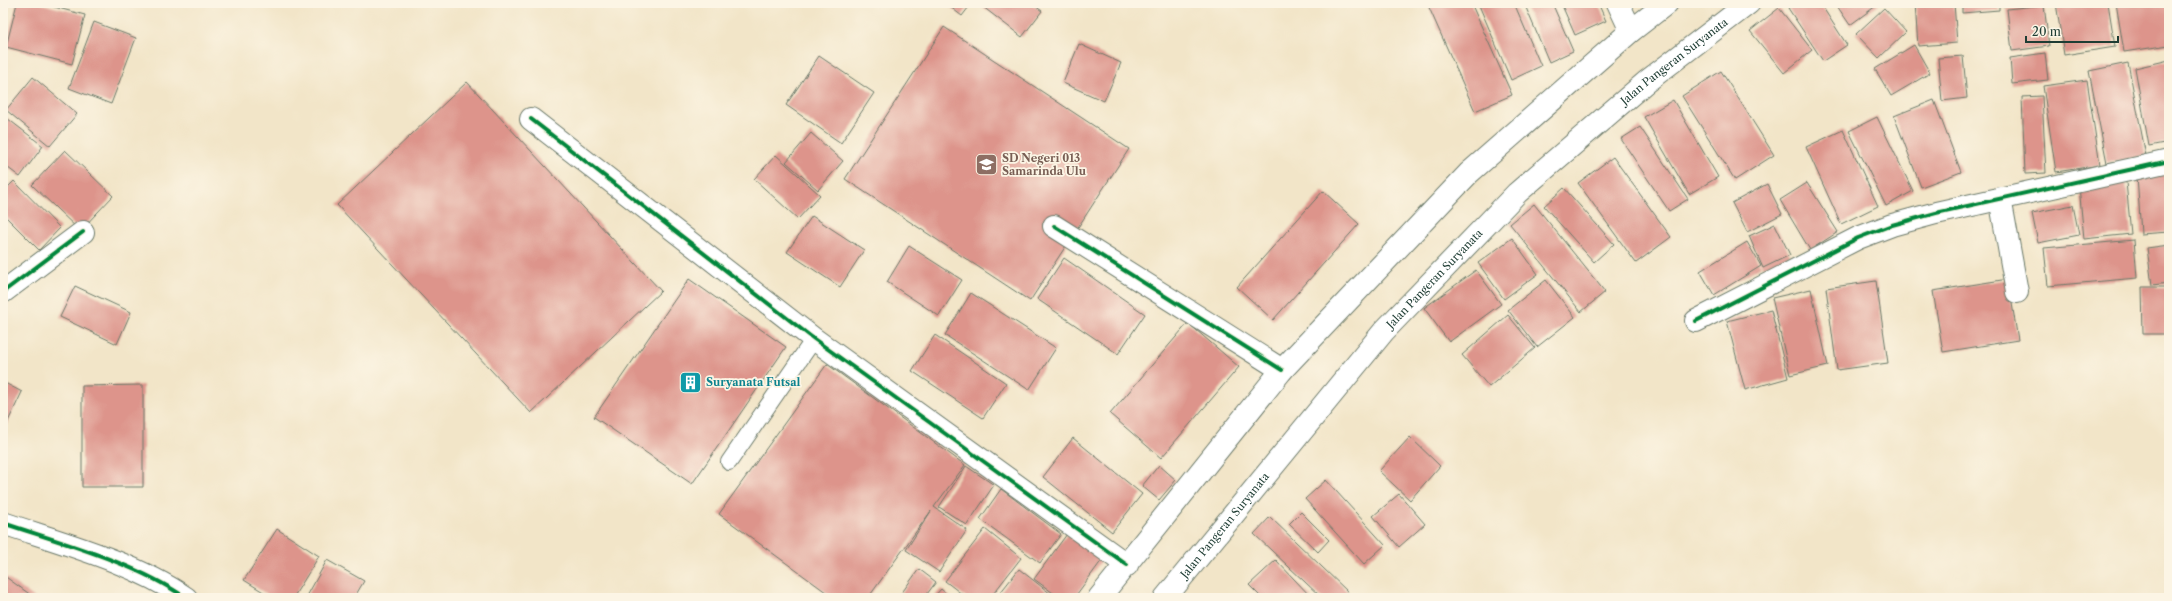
<svg xmlns="http://www.w3.org/2000/svg" width="2172" height="601" font-family="'Libre Caslon Text',serif">
	<style>
		.building { fill: #dd948b }
		.lines { fill: none; stroke-linecap: round; stroke-linejoin: round }
		.lane-casing { stroke: #697868; stroke-width: 18 }
		.street-casing { stroke: #697868; stroke-width: 24 }
		.primary-casing { stroke: #697868; stroke-width: 24 }
		.lane { stroke: #fff; stroke-width: 16 }
		.street { stroke: #fff; stroke-width: 22 }
		.primary { stroke: #fff; stroke-width: 22 }
		.cycleway-casing { stroke: #fcf5e5; stroke-width: 6 }
		.cycleway { stroke: #00873e; stroke-width: 4 }
		.labels { text-anchor: middle; stroke-width: 3.5; stroke-linejoin: round; paint-order: stroke }
		.street-label { font-size: 11px; fill: #1f3d34; stroke: #fcf5e5 }
		.education-label { font-size: 11px; font-weight: bold; fill: #785e54; stroke: #fcf5e5; text-anchor: start }
		.culture-label { font-size: 11px; font-weight: bold; fill: #0d838f; stroke: #fcf5e5; text-anchor: start }
	</style>
	<rect width="100%" height="100%" fill="#fcf5e5"/>
	<filter id="ink" filterUnits="userSpaceOnUse"><feTurbulence type="fractalNoise" baseFrequency=".025" numOctaves="2"/><feDisplacementMap in="SourceGraphic" scale="8" xChannelSelector="R" yChannelSelector="G"/><feConvolveMatrix kernelMatrix="1 2 1 2 8 2 1 2 1" color-interpolation-filters="sRGB"/></filter>
	<filter id="wash" filterUnits="userSpaceOnUse"><feTurbulence type="fractalNoise" baseFrequency=".012" numOctaves="4" result="noise"/><feDisplacementMap in="SourceGraphic" scale="16" xChannelSelector="R" yChannelSelector="G"/><feGaussianBlur stdDeviation="0.9" result="paint"/><feColorMatrix in="noise" values="0 0 0 0 0 0 0 0 0 0 0 0 0 0 0 0 0 1.4 0 .05"/><feComposite in="paint" operator="in"/></filter>
	<g filter="url(#wash)">
		<rect width="100%" height="100%" fill="#f2e5c8"/>
		<g id="blocks">
			<path class="building" d="M17 3H39L85 15 72 64 6 47Z
				M945 3H972L962 16Z
				M978 3H1031L1042 11 1022 37Z
				M1427 3H1471L1512 95 1475 111Z
				M1478 3H1514L1541 66 1511 80Z
				M1524 3H1552L1573 51 1549 62Z
				M1561 3H1598L1606 21 1575 35Z
				M1795 3H1820L1847 45 1823 61 1788 8Z
				M1835 3H1880L1850 25Z
				M1915 3H1954L1957 43 1918 46Z
				M1962 3H1999V10L1962 13Z
				M2003 3H2020V4L2003 6Z
				M2056 3H2108L2115 47 2064 55Z
				M2116 3H2169V45L2124 52Z
				M2044 5 2049 46 2012 51 2007 9Z
				M1779 8 1812 50 1784 73 1750 31Z
				M1884 8 1906 32 1879 58 1856 34Z
				M94 22 136 38 111 104 69 88Z
				M944 27 1129 149 1030 301 845 179Z
				M1079 44 1121 63 1104 101 1063 83Z
				M1914 45 1930 73 1891 96 1875 69Z
				M2045 53 2048 80 2012 84 2010 58Z
				M819 56 874 93 841 143 786 105Z
				M1963 56 1967 98 1942 101 1938 58Z
				M2169 60V142L2149 146 2135 68Z
				M2128 63 2146 156 2107 163 2089 71Z
				M1721 71 1774 155 1735 180 1682 96Z
				M33 77 77 114 50 146 6 110Z
				M2087 80 2100 165 2056 172 2043 86Z
				M467 82 661 291 531 413 337 205Z
				M2042 96 2046 173 2025 174 2022 97Z
				M1673 100 1718 177 1689 194 1644 117Z
				M1934 100 1961 172 1921 187 1894 116Z
				M3 115 43 146 20 177 3 164Z
				M1877 117 1913 191 1886 206 1849 131Z
				M1640 127 1688 199 1669 211 1621 139Z
				M1843 130 1878 206 1841 224 1806 147Z
				M811 133 843 161 818 190 786 162Z
				M65 150 113 196 80 231 32 185Z
				M776 155 820 195 798 219 754 179Z
				M1613 157 1671 237 1636 263 1578 183Z
				M2169 173V232L2141 234 2137 175Z
				M14 181 60 228 39 250 3 214V192Z
				M2126 182 2131 234 2084 239 2079 186Z
				M1807 183 1838 232 1810 250 1780 200Z
				M1767 184 1782 214 1747 232 1732 203Z
				M1564 188 1614 244 1594 262 1544 206Z
				M1323 191 1359 224 1273 320 1237 287Z
				M1534 204 1605 292 1581 312 1510 224Z
				M2073 205 2079 235 2038 243 2032 213Z
				M812 216 864 250 840 287 787 252Z
				M1775 224 1790 255 1763 268 1749 236Z
				M1512 238 1538 274 1504 299 1478 263Z
				M2134 240 2137 278 2048 286 2044 248Z
				M1747 242 1761 266 1714 295 1700 271Z
				M2169 245V283L2152 285 2147 248Z
				M909 246 962 280 939 316 887 282Z
				M1064 258 1145 314 1118 354 1037 299Z
				M1476 270 1501 304 1449 342 1424 308Z
				M689 279 786 347 692 484 594 417Z
				M2008 279 2018 340 1943 352 1933 291Z
				M1546 280 1575 317 1537 347 1508 310Z
				M1876 281 1888 363 1837 370 1826 288Z
				M75 286 131 312 117 344 60 317Z
				M2142 287H2169V334H2143Z
				M1811 289 1828 366 1790 375 1772 298Z
				M971 293 1056 348 1029 390 945 335Z
				M1771 310 1788 378 1745 390 1727 321Z
				M1508 315 1535 348 1489 387 1462 355Z
				M1188 323 1239 367 1161 458 1110 414Z
				M935 335 1006 383 983 418 912 371Z
				M827 364 965 465 934 507 967 530 939 572 906 550 931 511 868 598H834L719 514Z
				M3 382 22 392 3 432Z
				M143 385V487H82V386Z
				M1410 437 1440 466 1410 500 1379 471Z
				M1073 438 1142 494 1112 532 1043 477Z
				M1159 465 1176 480 1159 500 1142 486Z
				M966 466 994 485 967 525 939 507Z
				M1326 480 1385 545 1364 564 1305 499Z
				M1001 489 1061 534 1040 563 980 519Z
				M1399 494 1425 524 1399 547 1373 516Z
				M1301 512 1329 540 1318 552 1289 524Z
				M1270 517 1348 592 1343 598H1322L1254 534Z
				M277 529 319 556 293 598H273L244 580Z
				M985 529 1021 558 990 598H967L945 581Z
				M1067 534 1102 560 1074 598H1060L1034 579Z
				M327 560 364 581 354 598H306Z
				M1276 560 1312 598H1262L1249 585Z
				M919 569 936 582 924 598H898Z
				M1019 569 1056 598H996Z
				M3 575 35 598H3Z
				M941 589 951 598H933Z"/>
		</g>
	</g>
	<g filter="url(#ink)">
		<use href="#blocks" fill-opacity="0" stroke="#697868" stroke-width="1"/>
		<g class="lines">
			<defs>
				<path id="lane" d="M729 462 814 339"/>
				<path id="street" d="M1618 3 1631 31
					M531 119 814 339 1127 565
					M2000 198 2017 292
					M1054 226 1282 370
					M3 292 83 232
					M1696 321 1858 238 1892 225 1936 213 2169 161
					M3 523C62 543 134 562 186 598"/>
				<g id="primary">
					<path d="M1099 598 1282 370 1469 173 1631 31 1667 3"/>
					<path id="s1" d="M1165 598 1384 331 1517 193 1646 82 1749 3"/>
				</g>
			</defs>
			<use href="#lane" class="lane-casing"/>
			<use href="#street" class="street-casing"/>
			<use href="#primary" class="primary-casing"/>
			<use href="#lane" class="lane"/>
			<use href="#street" class="street"/>
			<use href="#primary" class="primary"/>
			<defs>
				<path id="cycleway" d="M531 119 814 339 1127 565
					M1054 226 1282 370
					M3 292 83 232
					M1696 321 1858 238 1892 225 1936 213 2169 161
					M3 523C62 543 134 562 186 598"/>
			</defs>
			<use href="#cycleway" class="cycleway-casing"/>
			<use href="#cycleway" class="cycleway"/>
		</g>
	</g>
	<defs>
		<symbol id="school-square" viewBox="-11 -11 22 22"><rect x="-9" y="-9" width="18" height="18" rx="4" fill="#8d6e63" stroke="#fcf5e5"/><path d="M0-5L7-2L0 1L-7-2ZM-4 1L0 2.5L4 1V4Q0 6-4 4Z" fill="#fff"/></symbol>
		<symbol id="building-square" viewBox="-11 -11 22 22"><rect x="-9" y="-9" width="18" height="18" rx="4" fill="#0f9aa8" stroke="#fcf5e5"/><path d="M-4-6H4V6H1V3H-1V6H-4ZM-2.5-4.3h1.7v1.8h-1.7ZM.8-4.3h1.7v1.8H.8ZM-2.5-1h1.7V.8h-1.7ZM.8-1h1.7V.8H.8Z" fill="#fff"/></symbol>
	</defs>
	<g fill-rule="evenodd">
		<use href="#school-square" x="974" y="152" width="25" height="25"/>
		<use href="#building-square" x="678" y="370" width="25" height="25"/>
	</g>
	<g class="labels">
		<g class="street-label">
			<text dy="4" stroke="none"><textPath href="#s1" startOffset="742">Jalan Pangeran Suryanata</textPath></text>
			<text dy="4" stroke="none"><textPath href="#s1" startOffset="418">Jalan Pangeran Suryanata</textPath></text>
			<text dy="4" stroke="none"><textPath href="#s1" startOffset="94">Jalan Pangeran Suryanata</textPath></text>
		</g>
		<g class="education-label">
			<text x="1002" y="162">SD Negeri 013<tspan x="1002" dy="13">Samarinda Ulu</tspan></text>
		</g>
		<g class="culture-label">
			<text x="706" y="386">Suryanata Futsal</text>
		</g>
	</g>
	<rect width="2172" height="601" fill="none" stroke="#fcf5e5" stroke-width="16"/>
	<path d="M2026 36v6h92v-6" fill="none" stroke="#1f3d34" stroke-width="2"/>
	<text x="2032" y="36" font-size="12" fill="#1f3d34" stroke="#fcf5e5" stroke-width="3" paint-order="stroke">20 m</text>
</svg>
